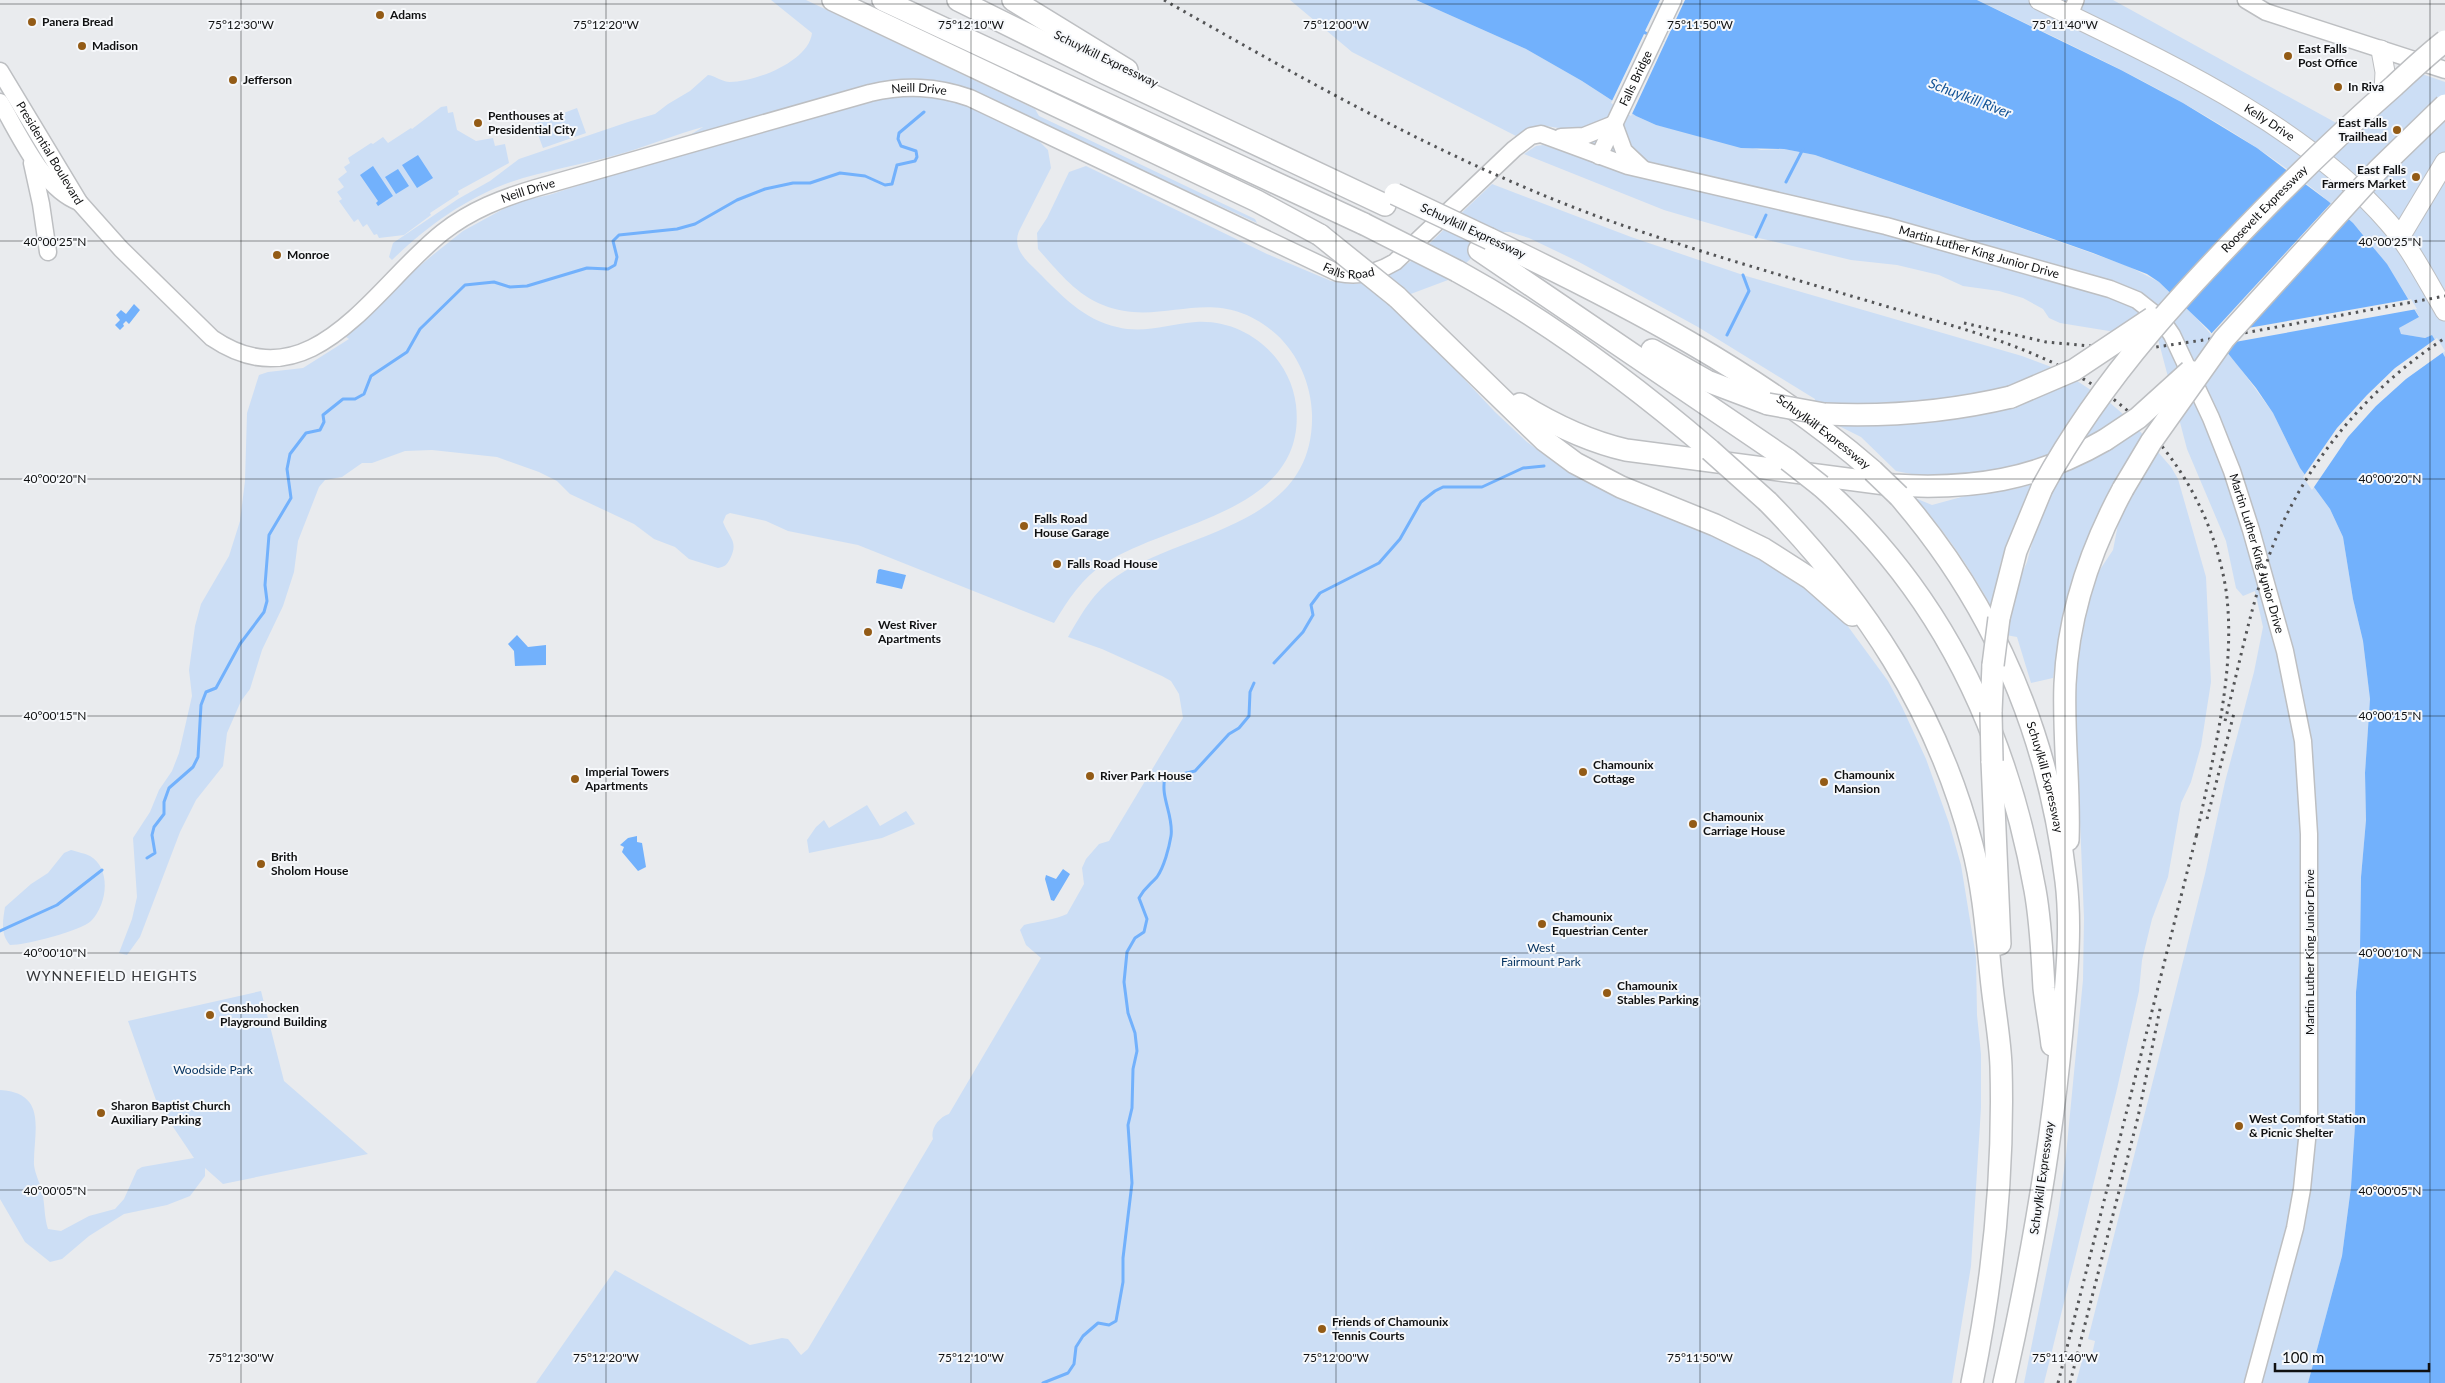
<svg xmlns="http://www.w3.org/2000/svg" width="2445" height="1383" font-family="Lato,sans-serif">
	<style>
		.green { fill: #ccdef5 }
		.water { fill: #72b1fc }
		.pier { fill: #e9ebee }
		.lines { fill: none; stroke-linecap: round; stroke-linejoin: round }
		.stream { stroke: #72b1fc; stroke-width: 3 }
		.tertiary-casing { stroke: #bdbfc2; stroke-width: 18 }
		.secondary-casing { stroke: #bdbfc2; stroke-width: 19 }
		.primary-casing { stroke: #bdbfc2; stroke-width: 21 }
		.motorway-casing { stroke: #bdbfc2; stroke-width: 24 }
		.tertiary { stroke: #fff; stroke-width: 15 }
		.secondary { stroke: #fff; stroke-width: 16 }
		.primary { stroke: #fff; stroke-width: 19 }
		.motorway { stroke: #fff; stroke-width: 21 }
		.rail { stroke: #545557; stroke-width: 3; stroke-dasharray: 2.5 5; stroke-linecap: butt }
		.motorway-bridge-casing { stroke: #bdbfc2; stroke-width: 24; stroke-linecap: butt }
		.motorway-bridge { stroke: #fff; stroke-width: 21 }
		.ticks { fill: none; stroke: #101112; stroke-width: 1; stroke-opacity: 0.45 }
		.poi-dot { fill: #935b16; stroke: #f6f8fb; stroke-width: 2 }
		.labels { text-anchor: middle; stroke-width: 4; stroke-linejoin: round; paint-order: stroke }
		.poi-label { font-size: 12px; font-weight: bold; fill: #101112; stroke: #f6f8fb; text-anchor: start }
		.street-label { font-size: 12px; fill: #101112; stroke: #f6f8fb }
		.park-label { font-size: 12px; fill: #03315f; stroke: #f6f8fb }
		.water-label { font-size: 14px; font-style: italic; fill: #115295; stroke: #f6f8fb }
		.neighbourhood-label { font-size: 14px; letter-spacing: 1px; fill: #353739; stroke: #f6f8fb }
		.ticks-label { font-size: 12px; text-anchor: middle; fill: #101112; stroke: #f6f8fb; stroke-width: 4; stroke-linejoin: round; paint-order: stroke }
	</style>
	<rect width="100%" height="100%" fill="#e9ebee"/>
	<path class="green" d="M771 0H806L1035 109 1039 116 1255 219 1257 223 970 91C940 81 914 77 884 82L685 138 703 127C677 134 652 144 627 152 593 162 558 168 523 178 473 193 429 224 392 260L389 257 393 243 458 199 490 181 519 159 631 121 655 114 668 104 690 91 708 75C716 76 722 82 730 82 756 82 809 61 812 33Z
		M1290 0H1416L1526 49 1582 81 1636 116 1656 125 1761 150 1784 149 1815 155 2128 266 2159 282 2192 313 2238 365 2273 413 2300 468 2330 509 2343 537 2353 599 2363 641 2370 699 2365 773 2366 820 2361 877 2360 949 2356 992 2355 1125 2351 1187 2342 1256 2308 1383H2076L2083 1357 2091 1359 2095 1341 2088 1339 2205 874 2225 782 2254 672 2263 627 2255 591 2243 596 2236 588 2226 541 2187 449 2158 339 2060 323 2049 318 2043 309 2023 298 1999 291 1963 286 1939 275 1897 265 1851 260 1759 238 1664 210 1524 154 1536 146 1543 145 1592 161 1581 140 1559 128 1539 125 1527 129 1516 136 1352 52Z
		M1977 0H2113L2349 130 2419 73 2445 82V357L2432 335 2425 338 2401 334 2398 328 2419 316C2399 284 2380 251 2353 224 2332 202 2307 184 2283 166 2188 98 2081 50 1977 0Z
		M922 93 961 103 1035 137 1048 150 1051 168 1019 231C1012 249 1026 260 1038 272 1061 295 1084 320 1117 327 1144 334 1169 324 1196 322 1245 319 1290 356 1296 405 1308 512 1171 521 1105 563 1082 578 1068 600 1054 623L858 545 788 531 766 521 730 513 726 515 723 522C729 538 739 541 730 559 727 565 724 567 718 568L689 559 675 547 654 539 634 524 570 494 557 481 539 472 497 457 432 450 405 451 372 463H362L342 477 325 480 319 487 298 541 294 572 283 606 262 650 250 689 241 701 227 733 223 766 196 800 180 832 140 937 127 955 119 953 132 919 137 897 133 838 150 812 159 790 172 771 179 753 192 696 189 670 195 626 201 604 229 556 240 521 245 481 247 413 259 375 268 372 303 368 349 339 346 337 410 274 434 254 463 231 516 202 549 195 626 170 891 95Z
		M447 106 448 113 453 112 457 130 476 141 493 138 495 146 505 144 509 163 458 191 459 194 430 213 431 215 404 235 379 238 377 234 374 235 367 224 363 227 358 219 354 222 339 201 342 199 337 192 344 187 338 179 347 172 344 167 350 163 348 158 371 143 373 144 383 137 388 143 411 128 412 129 441 107Z
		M577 108 586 133 543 148 534 124Z
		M1086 166 1267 254 1331 281 1351 284 1373 282 1386 277 1410 262 1492 184 1631 237 1746 276 2022 356 2062 371 2109 402 2131 421 2171 467 2178 479 2206 577 2211 682 2201 746 2191 782 2181 803 2168 877 2152 919 2142 960 2139 991 2117 1089 2044 1383H2024L2058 1215 2066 1155 2083 980 2084 918 2075 700 2077 663 2088 605 2097 574 2113 550 2120 514 2104 503C2076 559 2063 618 2053 678L2031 683 2017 637 2006 635 2019 580 2027 562 2038 521 2020 517 2001 561 1991 606C1969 567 1945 531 1915 498L1932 505 1965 496 2015 489 2036 483 2029 466 1937 479 1896 471 1861 437 1839 426 1944 420 1960 403 1814 406 1815 399 1698 327 1579 262 1529 238 1510 232H1499L1448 280 1408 295 1435 348 1495 412 1527 442 1564 469 1604 490 1735 543 1811 590 1844 621 1888 681 1902 707 1926 759 1949 823 1961 865 1976 957 1977 1015 1981 1054V1108L1971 1266 1952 1383H536L615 1270 750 1345 782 1338 788 1339 801 1355 808 1349 933 1139C930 1129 939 1117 949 1114L1041 958 1026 945 1020 930 1024 925C1036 922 1057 919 1067 914L1084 884 1082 868 1086 859 1099 844 1109 841 1183 718 1179 694 1171 681 1162 676 1102 649 1068 637C1082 613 1094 591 1117 576 1188 530 1315 526 1312 414 1311 384 1298 354 1276 334 1213 279 1164 330 1103 305 1075 294 1057 270 1038 249L1037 233 1047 218 1069 172Z
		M867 805 880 826 906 811 915 824 882 838 809 853 807 840 816 827 824 820 829 828Z
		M71 850C77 852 84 853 90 856 112 869 107 905 91 921 80 931 26 945 10 945 0 934 3 920 5 907L31 884 48 873 64 853Z
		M261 991 284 1081 368 1154 223 1184 205 1168V1176L190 1196 167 1205 124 1214 89 1236 62 1259 50 1262 25 1242 0 1199V1090C49 1093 33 1133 34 1165 35 1174 40 1183 42 1191 45 1204 44 1217 48 1229L61 1231 89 1216 115 1209 124 1199 137 1170 142 1167 194 1158 157 1103 128 1021Z"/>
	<path class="water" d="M1416 0H1977L2121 70 2183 103 2257 148 2328 201 2353 223 2387 264 2419 317 2399 328 2401 334 2425 338 2432 335 2445 357V1383H2308L2342 1256 2351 1187 2355 1125 2356 992 2360 949 2361 877 2366 820 2365 773 2370 699 2363 641 2353 599 2343 537 2330 509 2300 468 2273 413 2256 388 2209 330 2159 282 2147 274 2093 253 1815 155 1784 149 1741 148 1656 125 1636 116 1582 81 1526 49Z
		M418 155 433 178 417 188 402 165Z
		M373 166 393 196 378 206 376 203 378 201 360 175Z
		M398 169 409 186 396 194 385 177Z
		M134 304 140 310 129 324 126 321 123 324 124 326 120 330 115 325 120 320 116 315 121 310 126 314Z
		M880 569 906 575 902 589 876 583 878 570Z
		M517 635 528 647 546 645V665L515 666 514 651 508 644Z
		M637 836V842L642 843 646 867 638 871 622 852 624 847 620 845 628 838Z
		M1063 869 1070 874 1054 901 1051 900 1045 879 1046 875 1056 879Z"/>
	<path class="pier" d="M1660 0H1685L1631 116 1611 103 1644 34 1665 42 1645 31Z
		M2333 201 2349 216 2248 328 2411 299 2417 309 2235 342 2226 354 2210 335Z
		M2437 338 2445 351 2406 379 2376 406 2348 437 2312 490 2303 477 2337 428 2367 395 2395 368Z"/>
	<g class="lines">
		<path class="stream" d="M1786 182 1803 149
			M1756 237 1766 215
			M1727 335 1749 291 1743 275
			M1274 663 1303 632 1313 615 1311 605 1320 593 1379 563 1400 539 1421 502 1435 491 1443 487H1482L1523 468 1544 466
			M147 858 155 853 152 835 154 827 164 814V802L169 788 193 767 198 757 201 705 206 692 216 688 240 644 264 612 267 601 265 585 269 535 291 498 287 469 290 454 306 433 320 430 324 422 323 415 343 399H355L364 394 371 376 407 352 420 329 465 285 494 282 510 287 527 286 587 268 608 269 615 265 617 257 613 241 619 235 677 229 695 224 737 200 765 189 793 183H810L840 173 865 176 885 185 892 184 897 165 915 161 917 157 916 151 901 146 898 139 899 133 924 112
			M0 931 57 905 102 870
			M1043 1383 1068 1373 1074 1364 1076 1347 1083 1336 1098 1323 1109 1325 1116 1321 1123 1282V1258L1132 1183 1128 1125 1132 1108 1133 1069 1137 1051 1135 1033 1128 1013 1124 982 1127 952 1135 938 1144 932 1147 919 1139 898C1145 887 1150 885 1157 877 1164 867 1169 848 1171 836 1174 816 1160 797 1165 778L1195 771 1229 734 1239 728 1249 716 1250 692 1254 683"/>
		<defs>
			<path id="tertiary" d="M2070 15 2076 0"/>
			<g id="secondary">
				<path d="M2246 0 2266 12 2445 70"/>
				<path id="s1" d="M0 71 79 202 121 249 212 338C312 406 375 285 443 232 471 210 502 198 536 188L870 93C905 85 936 86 970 98L1338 273C1358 277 1377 273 1395 262L1514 149 1531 136 1541 134 1628 166 1886 226 2110 289 2137 300 2161 319 2172 335 2211 418 2232 471 2251 530 2285 651 2303 741 2309 834V1120L2302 1189 2295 1228 2253 1383"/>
				<path d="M0 102C20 135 42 188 79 202"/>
				<path d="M1614 124 1624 151 1642 168"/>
				<path d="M1561 137 1584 136 1614 124"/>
				<path id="s2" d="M1599 156 1673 0"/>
				<path d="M32 163 41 204 48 252"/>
			</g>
			<g id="primary">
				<path id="s3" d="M2039 0C2157 58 2300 121 2388 222 2411 248 2427 281 2445 311"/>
				<path d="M2381 50 2385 72 2384 92"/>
				<path d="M2400 237 2445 162"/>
			</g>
			<g id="motorway">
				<path d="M833 0 1257 201 1320 235"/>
				<path d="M883 0 1364 224"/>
				<path d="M958 0 1105 73 1385 205"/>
				<path d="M1013 0 1127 70"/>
				<path id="s4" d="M1490 239C1625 304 1759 372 1873 471"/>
				<path d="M1479 250 1788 460"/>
				<path d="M1457 271C1548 321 1632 383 1710 450"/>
				<path d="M1397 297 1544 440 1575 463 1621 487 1715 525 1764 549 1811 579 1852 615"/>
				<path d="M1652 350 1707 381 1768 404"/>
				<path d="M1520 404C1554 425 1587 441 1626 450L1893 485C1972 490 2036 480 2105 440"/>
				<path d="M1824 414C1888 417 1948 412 2011 397"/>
				<path d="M1821 486C1942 593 2007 732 2035 890 2041 923 2042 955 2044 988 2046 1007 2050 1026 2052 1045"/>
				<path id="s5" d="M1899 496C1995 607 2049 736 2066 881 2072 930 2066 983 2062 1031 2051 1150 2030 1267 2004 1383"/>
				<path d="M1768 502C1864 600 1937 710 1972 845 1984 890 1987 939 1992 986 1995 1013 2000 1040 2001 1066 2004 1172 1993 1280 1972 1383"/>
				<path d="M1999 618 2016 551 2042 488"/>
				<path d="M1991 712 1993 665"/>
				<path d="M1992 761 2000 944"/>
				<path d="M2068 840C2070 788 2063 736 2065 684 2068 616 2090 550 2123 489"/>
			</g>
		</defs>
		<use href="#tertiary" class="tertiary-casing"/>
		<use href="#secondary" class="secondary-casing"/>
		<use href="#primary" class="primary-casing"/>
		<use href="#motorway" class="motorway-casing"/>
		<use href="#tertiary" class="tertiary"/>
		<use href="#secondary" class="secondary"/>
		<use href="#primary" class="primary"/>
		<use href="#motorway" class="motorway"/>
		<path class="rail" d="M1164 0C1308 82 1456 166 1613 222 1699 252 1787 277 1875 303 1999 340 2117 363 2188 484 2207 517 2220 552 2226 590 2237 670 2212 760 2196 838
			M1964 323 2046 342 2136 350 2217 338 2445 296
			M2225 721C2239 666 2250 609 2269 556 2302 466 2365 390 2445 338
			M2207 819 2234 713
			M2058 1383 2197 833
			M2070 1383 2138 1117 2161 1004"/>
		<defs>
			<g id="motorway-bridge">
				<path d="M1395 194 1490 239"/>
				<path d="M1364 224 1457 271"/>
				<path d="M1320 235 1397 297"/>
				<path d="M2011 397 2074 370 2152 318"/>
				<path d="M1768 404 1824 414"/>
				<path d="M2105 440 2138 418 2190 371"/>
				<path d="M1710 450 1768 502"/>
				<path d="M1788 460 1821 486"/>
				<path d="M1873 471 1899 496"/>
				<path id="s6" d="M2042 488C2103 375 2191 283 2281 192 2318 155 2355 120 2394 86 2410 71 2427 55 2445 41"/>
				<path d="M2123 489 2151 442 2224 339 2378 170 2445 105"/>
				<path d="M1993 665 1999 618"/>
				<path d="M1991 712 1992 761"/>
			</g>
		</defs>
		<use href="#motorway-bridge" class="motorway-bridge-casing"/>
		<use href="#motorway-bridge" class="motorway-bridge"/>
	</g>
	<path class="ticks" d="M241 0V1383M606 0V1383M971 0V1383M1336 0V1383M1700 0V1383M2065 0V1383M2430 0V1383M0 4H2445M0 241H2445M0 479H2445M0 716H2445M0 953H2445M0 1190H2445"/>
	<g class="poi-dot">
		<circle cx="380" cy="15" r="5"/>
		<circle cx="32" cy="22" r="5"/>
		<circle cx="82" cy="46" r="5"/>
		<circle cx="2288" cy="56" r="5"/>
		<circle cx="233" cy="80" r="5"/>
		<circle cx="2338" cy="87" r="5"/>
		<circle cx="478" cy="123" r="5"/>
		<circle cx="2397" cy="130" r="5"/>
		<circle cx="2416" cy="177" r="5"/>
		<circle cx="277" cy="255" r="5"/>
		<circle cx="1024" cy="526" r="5"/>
		<circle cx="1057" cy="564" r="5"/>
		<circle cx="868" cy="632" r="5"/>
		<circle cx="1583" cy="772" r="5"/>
		<circle cx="1090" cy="776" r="5"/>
		<circle cx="575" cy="779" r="5"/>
		<circle cx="1824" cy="782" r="5"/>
		<circle cx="1693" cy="824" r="5"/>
		<circle cx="261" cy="864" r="5"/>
		<circle cx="1542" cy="924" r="5"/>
		<circle cx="1607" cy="993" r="5"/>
		<circle cx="210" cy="1015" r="5"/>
		<circle cx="101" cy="1113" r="5"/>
		<circle cx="2239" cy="1126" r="5"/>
		<circle cx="1322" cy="1329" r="5"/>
	</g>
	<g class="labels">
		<g class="poi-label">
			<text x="390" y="19">Adams</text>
			<text x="42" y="26">Panera Bread</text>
			<text x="92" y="50">Madison</text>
			<text x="2298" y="53">East Falls<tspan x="2298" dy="14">Post Office</tspan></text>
			<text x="243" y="84">Jefferson</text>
			<text x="2348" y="91">In Riva</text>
			<text x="488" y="120">Penthouses at<tspan x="488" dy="14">Presidential City</tspan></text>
			<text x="2387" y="127" text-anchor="end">East Falls<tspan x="2387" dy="14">Trailhead</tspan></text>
			<text x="2406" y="174" text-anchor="end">East Falls<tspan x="2406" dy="14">Farmers Market</tspan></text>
			<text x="287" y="259">Monroe</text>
			<text x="1034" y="523">Falls Road<tspan x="1034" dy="14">House Garage</tspan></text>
			<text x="1067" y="568">Falls Road House</text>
			<text x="878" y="629">West River<tspan x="878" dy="14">Apartments</tspan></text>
			<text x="1593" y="769">Chamounix<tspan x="1593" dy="14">Cottage</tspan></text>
			<text x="585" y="776">Imperial Towers<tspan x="585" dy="14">Apartments</tspan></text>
			<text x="1834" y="779">Chamounix<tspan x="1834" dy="14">Mansion</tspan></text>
			<text x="1100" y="780">River Park House</text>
			<text x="1703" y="821">Chamounix<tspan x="1703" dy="14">Carriage House</tspan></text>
			<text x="271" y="861">Brith<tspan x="271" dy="14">Sholom House</tspan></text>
			<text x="1552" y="921">Chamounix<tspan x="1552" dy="14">Equestrian Center</tspan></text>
			<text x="1617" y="990">Chamounix<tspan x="1617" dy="14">Stables Parking</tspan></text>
			<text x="220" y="1012">Conshohocken<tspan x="220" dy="14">Playground Building</tspan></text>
			<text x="111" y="1110">Sharon Baptist Church<tspan x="111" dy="14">Auxiliary Parking</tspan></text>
			<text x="2249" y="1123">West Comfort Station<tspan x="2249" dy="14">&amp; Picnic Shelter</tspan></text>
			<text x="1332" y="1326">Friends of Chamounix<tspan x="1332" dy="14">Tennis Courts</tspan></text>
		</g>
		<g class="street-label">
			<text transform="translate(1106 59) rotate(26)" y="4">Schuylkill Expressway</text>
			<text dy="4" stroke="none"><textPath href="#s2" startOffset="86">Falls Bridge</textPath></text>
			<text dy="4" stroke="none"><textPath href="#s1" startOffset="1125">Neill Drive</textPath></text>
			<text dy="4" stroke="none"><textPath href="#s3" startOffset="261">Kelly Drive</textPath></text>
			<text dy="4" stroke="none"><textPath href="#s1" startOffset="96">Presidential Boulevard</textPath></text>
			<text dy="4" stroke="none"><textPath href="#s1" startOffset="720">Neill Drive</textPath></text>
			<text dy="4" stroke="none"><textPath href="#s6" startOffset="358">Roosevelt Expressway</textPath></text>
			<text transform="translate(1473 231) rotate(25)" y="4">Schuylkill Expressway</text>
			<text dy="4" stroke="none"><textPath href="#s1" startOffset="2294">Martin Luther King Junior Drive</textPath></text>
			<text dy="4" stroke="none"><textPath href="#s1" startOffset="1595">Falls Road</textPath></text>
			<text dy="4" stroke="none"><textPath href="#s4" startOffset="386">Schuylkill Expressway</textPath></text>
			<text dy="4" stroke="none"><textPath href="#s1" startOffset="2744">Martin Luther King Junior Drive</textPath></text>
			<text dy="4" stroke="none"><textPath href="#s5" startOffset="320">Schuylkill Expressway</textPath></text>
			<text transform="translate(2310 952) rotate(-90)" y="4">Martin Luther King Junior Drive</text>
			<text transform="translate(2042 1178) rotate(-82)" y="4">Schuylkill Expressway</text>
		</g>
		<g class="park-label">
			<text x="1541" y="952">West<tspan x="1541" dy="14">Fairmount Park</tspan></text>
			<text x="213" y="1074">Woodside Park</text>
		</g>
		<g class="water-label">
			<text transform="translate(1970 98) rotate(21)" y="5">Schuylkill River</text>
		</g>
		<g class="neighbourhood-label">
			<text x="112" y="981">WYNNEFIELD HEIGHTS</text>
		</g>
	</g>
	<g class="ticks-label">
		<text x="241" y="29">75°12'30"W</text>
		<text x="606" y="29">75°12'20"W</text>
		<text x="971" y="29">75°12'10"W</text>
		<text x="1336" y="29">75°12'00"W</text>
		<text x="1700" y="29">75°11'50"W</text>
		<text x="2065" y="29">75°11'40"W</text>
		<text x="55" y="246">40°00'25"N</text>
		<text x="2390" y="246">40°00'25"N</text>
		<text x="55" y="483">40°00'20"N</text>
		<text x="2390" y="483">40°00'20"N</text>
		<text x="55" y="720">40°00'15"N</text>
		<text x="2390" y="720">40°00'15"N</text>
		<text x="55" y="957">40°00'10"N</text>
		<text x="2390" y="957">40°00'10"N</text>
		<text x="55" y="1195">40°00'05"N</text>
		<text x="2390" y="1195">40°00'05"N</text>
		<text x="241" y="1362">75°12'30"W</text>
		<text x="606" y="1362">75°12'20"W</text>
		<text x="971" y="1362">75°12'10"W</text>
		<text x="1336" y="1362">75°12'00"W</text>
		<text x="1700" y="1362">75°11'50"W</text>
		<text x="2065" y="1362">75°11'40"W</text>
	</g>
	<path d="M2275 1363v8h154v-8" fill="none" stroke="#101112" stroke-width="2.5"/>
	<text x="2282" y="1363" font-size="15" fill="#101112" stroke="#f6f8fb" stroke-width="4" paint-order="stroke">100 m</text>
</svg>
